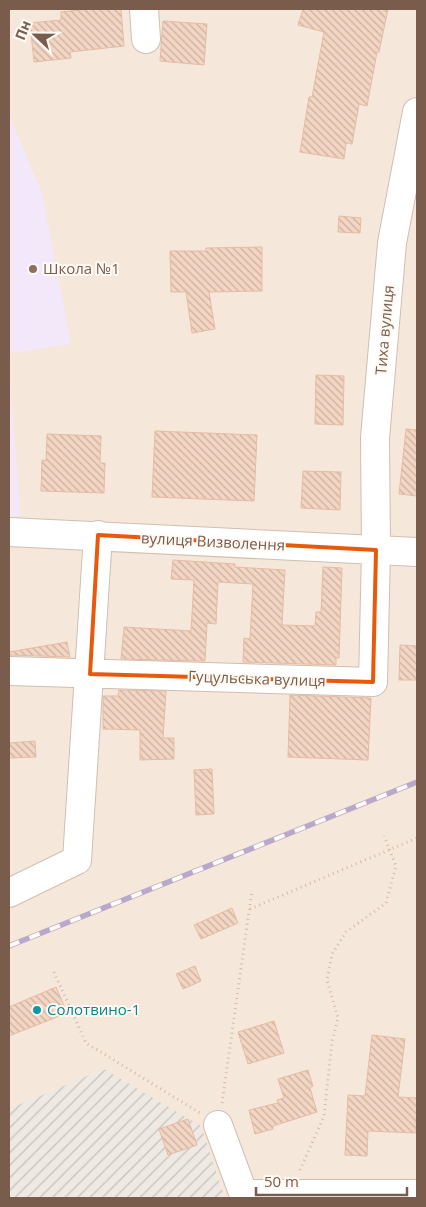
<svg xmlns="http://www.w3.org/2000/svg" width="426" height="1207" font-family="'Open Sans',sans-serif">
	<style>
		.residential { fill: #f5e8da }
		.industrial { fill: url(#industrial-furrows) }
		.education { fill: #f3e8fa }
		.building { fill: url(#building-back-hatch); stroke: #e6bba3 }
		.lines { fill: none; stroke-linecap: round; stroke-linejoin: round }
		.minor-casing { stroke: #d1beb0; stroke-width: 30 }
		.path { stroke: #d9b8a5; stroke-width: 3; stroke-dasharray: 1 4; stroke-linecap: butt }
		.minor { stroke: #fff; stroke-width: 28 }
		.rail-casing { stroke: #b9a8c9; stroke-width: 5.5 }
		.rail { stroke: #fffaf3; stroke-width: 4; stroke-dasharray: 11; stroke-linecap: butt }
		.marked { fill: none; stroke: #e8590c; stroke-width: 4; stroke-linejoin: round }
		.education-dot { fill: #8d6e63; stroke: #fffaf3; stroke-width: 2 }
		.culture-dot { fill: #0f9aa8; stroke: #fffaf3; stroke-width: 2 }
		.labels { text-anchor: middle; stroke-width: 4; stroke-linejoin: round; paint-order: stroke }
		.education-label { font-size: 15px; fill: #785e54; stroke: #fffaf3; text-anchor: start }
		.street-label { font-size: 15px; fill: #7a5c4d; stroke: #fffaf3 }
		.culture-label { font-size: 15px; fill: #0d838f; stroke: #fffaf3; text-anchor: start }
	</style>
	<defs>
		<pattern id="industrial-furrows" width="10" height="10" patternUnits="userSpaceOnUse" patternTransform="scale(1.25)"><rect width="10" height="10" fill="#efe9e4"/><path d="M-1 1l2-2M0 10L10 0M9 11l2-2" fill="none" stroke="#c7c0bb"/></pattern>
		<pattern id="building-back-hatch" width="6" height="6" patternUnits="userSpaceOnUse" patternTransform="scale(1.25)"><rect width="6" height="6" fill="#f3d5c3"/><path d="M-1 5l2 2M0 0l6 6M5-1l2 2" fill="none" stroke="#cab0a1"/></pattern>
	</defs>
	<rect width="100%" height="100%" fill="#fdf6ec"/>
	<path class="residential" d="M9 9H417V1198H9Z"/>
	<path class="industrial" d="M104 1069 201 1126 225 1198H9V1109Z"/>
	<path class="education" d="M9 115 42 193 71 344 9 353Z
		M9 374 21 516H9Z"/>
	<path class="building" d="M89 9H121L124 46 70 52 71 58 34 62 30 23 61 20V12Z
		M303 9H388L379 52H377L367 106 359 104 352 144 346 143 344 159 300 152 309 97H312L324 32 298 25Z
		M163 21 207 24 204 65 160 61Z
		M339 216 361 218 360 233 338 232Z
		M262 247V291L209 292 215 329 192 333 186 292H171L170 251H206V248Z
		M316 375 344 376 343 425 315 424Z
		M406 429 417 430V496L399 494Z
		M155 431 257 435 254 501 152 497Z
		M47 434 101 436 100 463H105L104 493 41 491 42 460 46 461Z
		M303 471 341 472 340 510 301 508Z
		M173 560 235 564V567L285 570 282 625 315 626 316 612H321L323 567 342 568 339 658H336V665L243 662 244 638 250 639 253 584 218 582 216 624 207 623 205 661 121 659 124 627 191 631 194 580 171 579Z
		M67 642 70 657 9 655V652Z
		M400 645 417 646V680H399Z
		M119 690 166 691 163 738H174V759L140 760V730L103 729V696H118Z
		M290 695 371 698 368 760 288 757Z
		M35 741 36 757 9 758V743Z
		M212 769 214 814 196 815 194 770Z
		M232 908 238 923 201 939 194 925Z
		M195 966 201 981 183 989 176 974Z
		M56 987 67 1013 9 1036V1007Z
		M274 1021 284 1053 248 1064 238 1032Z
		M372 1035 405 1039 398 1097 417 1098 416 1133 368 1131 367 1156 345 1155 348 1095 365 1096Z
		M308 1070 313 1086 310 1088 317 1112 273 1126V1129L255 1134 249 1110 278 1103 277 1100 284 1098 278 1079Z
		M188 1119 197 1145 168 1155 159 1129Z"/>
	<g class="lines">
		<defs>
			<path id="minor" d="M144 9 146 39
				M9 532 417 552
				M9 671 373 682 376 550 375 438 392 243 417 112
				M9 893 77 860 98 535
				M218 1125 245 1198
				M244 1194H417"/>
		</defs>
		<use href="#minor" class="minor-casing"/>
		<path class="path" d="M250 909 417 838
			M54 972 86 1043 200 1113
			M222 1103 252 890
			M300 1170 324 1116 332 1042 338 1018 327 980 332 954 346 932 386 903 396 866 384 836"/>
		<use href="#minor" class="minor"/>
		<defs>
			<path id="rail" d="M9 946 417 782"/>
		</defs>
		<use href="#rail" class="rail-casing"/>
		<use href="#rail" class="rail"/>
	</g>
	<path class="marked" d="M98 535 376 550 373 682 90 674Z"/>
	<circle class="education-dot" cx="33" cy="269" r="5"/>
	<circle class="culture-dot" cx="37" cy="1010" r="5"/>
	<g class="labels">
		<g class="education-label">
			<text x="43" y="274">Школа №1</text>
		</g>
		<g class="street-label">
			<text transform="translate(385 330) rotate(-85)" y="5">Тиха вулиця</text>
			<text transform="translate(213 542) rotate(3)" y="5">вулиця Визволення</text>
			<text transform="translate(257 679) rotate(2)" y="5">Гуцульська вулиця</text>
		</g>
		<g class="culture-label">
			<text x="47" y="1015">Солотвино-1</text>
		</g>
	</g>
	<rect width="426" height="1207" fill="none" stroke="#7a5c4d" stroke-width="20"/>
	<g transform="translate(35 35) rotate(292)" stroke="#fffaf3" stroke-width="4" paint-order="stroke">
	<path d="M0-4L9 19L0 12L-9 19Z" fill="#7a5c4d"/>
	<text y="-8" font-size="14" font-weight="bold" text-anchor="middle" fill="#7a5c4d">Пн</text>
	</g>
	<path d="M256 1187v8h151v-8" fill="none" stroke="#7a5c4d" stroke-width="2.5"/>
	<text x="264" y="1187" font-size="15" fill="#7a5c4d" stroke="#fffaf3" stroke-width="4" paint-order="stroke">50 m</text>
</svg>
